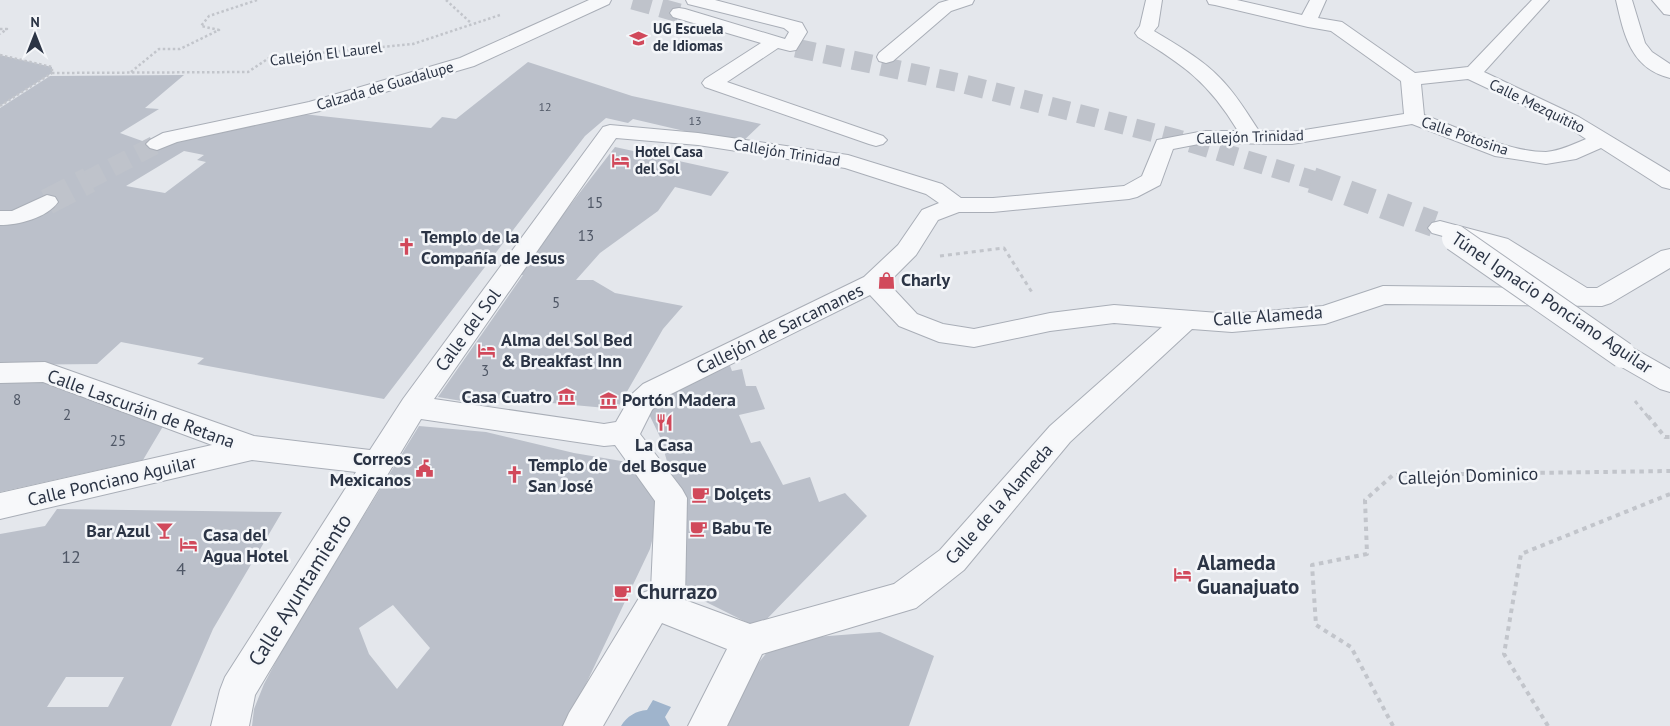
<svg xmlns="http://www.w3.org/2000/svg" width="1670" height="726" font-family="'PT Sans',sans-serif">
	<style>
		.water { fill: #9fb4cc }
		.building { fill: #bbc0ca; fill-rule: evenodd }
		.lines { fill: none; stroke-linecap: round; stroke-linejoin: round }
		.minor-tunnel-far1 { stroke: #bfc3cb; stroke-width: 19; stroke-dasharray: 19 10; stroke-linecap: butt }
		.minor-tunnel { stroke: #bfc3cb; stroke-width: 26; stroke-dasharray: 26 12; stroke-linecap: butt }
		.minor-casing { stroke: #a9aeb7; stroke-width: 2 }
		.path-far2 { stroke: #c2c5cb; stroke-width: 2.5; stroke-dasharray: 2.5 2.5; stroke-linecap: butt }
		.path-far1 { stroke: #c2c5cb; stroke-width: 3; stroke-dasharray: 4 4; stroke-linecap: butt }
		.path { stroke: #c2c5cb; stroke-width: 4; stroke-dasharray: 4.5 4.5; stroke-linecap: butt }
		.minor { fill: #f7f8fa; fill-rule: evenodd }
		.minor-bridge-casing { stroke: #a9aeb7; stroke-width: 28; stroke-linecap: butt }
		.minor-bridge { stroke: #f7f8fa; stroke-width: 26 }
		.labels { text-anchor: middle; stroke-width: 5; stroke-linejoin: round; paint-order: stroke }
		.far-number-label { font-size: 12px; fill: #4f5766 }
		.far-poi-label { font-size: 15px; font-weight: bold; fill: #2b3445; stroke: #f4f6f9; text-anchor: start }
		.far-street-label { font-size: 15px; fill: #2b3445; stroke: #f4f6f9 }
		.number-label { font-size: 15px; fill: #4f5766 }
		.poi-label { font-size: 18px; font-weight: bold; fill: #2b3445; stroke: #f4f6f9; text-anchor: start }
		.street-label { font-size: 18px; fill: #2b3445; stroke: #f4f6f9 }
		.near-number-label { font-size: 18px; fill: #4f5766 }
		.near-poi-label { font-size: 21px; font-weight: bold; fill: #2b3445; stroke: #f4f6f9; text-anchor: start }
		.near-street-label { font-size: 21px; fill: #2b3445; stroke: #f4f6f9 }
	</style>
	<rect width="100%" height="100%" fill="#e4e7ec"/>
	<path class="water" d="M653 700 671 707 665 717 670 726H621C627 716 636 711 647 710Z"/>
	<path class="building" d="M0 55 52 67V73L0 106Z
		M528 62 632 96 761 124 740 144 633 119 628 123 606 118 585 136 384 399 197 364 204 358 121 342 97 364 0 365V108L50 76 184 75 145 108 159 109 120 133 159 147 171 141 303 114 431 128 442 117 456 119ZM184 151 204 155 197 160 206 162 165 193 126 186Z
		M615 147 729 172 711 196 675 187 658 211 600 253 576 280H593L615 293 683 306 663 329 617 409 497 398 491 406 438 397 523 275 517 274Z
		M729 363 732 371 742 369 746 386H756L765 409 739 415 751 443 760 441 783 485 810 477 819 502 845 493 867 516 758 628 682 590 681 510 660 437 648 412 683 384Z
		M35 379 165 423 143 460 0 492V381Z
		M419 426 486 432 574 453 639 464 660 509 650 549 566 726H252L254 709 264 684 288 639ZM393 605 430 648 397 689 369 654 359 628Z
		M57 509 282 512 213 629 171 726H0V534L45 526ZM66 677H124L108 707H47Z
		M880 632 934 656 909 726H714L725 704 777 640Z"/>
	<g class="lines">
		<path class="minor-tunnel-far1" d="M633 0 679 13
			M796 48 960 83 1178 139 1316 181
			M86 181 157 144"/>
		<path class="minor-tunnel" d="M1312 180 1434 224
			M47 202 89 180"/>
		<defs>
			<path id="minor" d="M589 0H611L609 4 474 66 320 111 177 142 157 150 150 148 146 144 150 140 163 133 309 102 460 58Z
				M686 0H715L802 23 807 32 796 50 790 51 778 48 727 82 883 136 887 140 883 144 876 146 869 144 705 87 702 83 705 79 761 43 673 17 670 13 673 9 679 8 685 9 785 39 789 32 784 28 688 4Z
				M949 0H974L972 4 951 11 893 61 886 63 879 61 877 57 879 53 939 3Z
				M1146 0H1162L1158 26 1154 31C1177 45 1202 59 1220 78 1236 94 1247 113 1259 131L1292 132 1404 114 1401 81 1331 31 1308 27 1215 5 1209 4 1207 0H1237L1302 15 1310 0H1326L1318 18 1342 22 1415 73 1468 67 1532 0H1549L1484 72 1579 117 1670 172V189L1662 187 1601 148 1576 159 1546 164 1495 156 1412 124 1292 144 1204 143 1173 149 1160 185 1137 197 1129 199 993 212H959L938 220 916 255 888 283 917 314 943 324 974 329 1050 313 1114 305 1232 314 1323 306 1383 286 1550 288 1490 249 1432 233 1428 228 1432 223 1440 221 1508 239 1587 288H1597L1661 251 1670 249V268L1611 303 1602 306 1385 304 1325 324 1232 332 1192 329 1070 442 964 570 916 608 762 654 727 726H688L727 649 662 623 603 726H563L569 713 642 593 651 590 655 501 615 445 604 446 421 419 255 695 249 726H211L220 690 225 677 356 472 252 460 0 519V493L212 445 43 382 0 383V363L45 362 254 436 370 450 403 399 603 127 610 125 698 133 848 155 942 184 961 198H993L1124 186 1142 176 1157 140 1204 131H1238C1208 82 1186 67 1138 37L1135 33 1140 26ZM1468 79 1565 125 1586 139C1574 144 1560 151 1546 152 1508 152 1459 128 1424 115L1421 84ZM616 138 698 145 845 168 926 194 939 203 922 210 898 245 864 277 643 384 632 394 616 422 604 424 434 399ZM870 295 899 326 939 342 974 347 1050 331 1114 323 1162 327 1050 426 940 550 894 584 750 624 685 600 687 498 682 489 640 434 652 410 663 398Z
				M1616 0H1632L1645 43 1652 52 1670 64V78C1630 68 1624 34 1616 0Z
				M1652 0H1670V15L1664 14Z
				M47 195 55 197 58 202C47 218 18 225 0 225V211H12Z
				M1623 345 1633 348 1670 369V392L1660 389 1613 362 1609 355 1613 348Z"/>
		</defs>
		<use href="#minor" class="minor-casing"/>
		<path class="path-far2" d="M446 0 471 23
			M0 29H7L0 34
			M0 55 52 67V73
			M131 72 159 49H180L219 30 201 26 209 16 257 0
			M52 73 248 72 269 58 413 44 500 15
			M0 106 52 73"/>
		<path class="path-far1" d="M940 256 1004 248 1033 294
			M1635 401 1649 418"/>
		<path class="path" d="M1648 416 1665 437H1670
			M1393 726 1351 647 1316 625 1312 565 1367 554 1365 500 1393 475 1670 471
			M1548 726 1504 654 1521 554 1670 494"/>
		<use href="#minor" class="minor"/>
		<defs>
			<path id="minor-bridge" d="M1455 238 1623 355"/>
		</defs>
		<use href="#minor-bridge" class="minor-bridge-casing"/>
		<use href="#minor-bridge" class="minor-bridge"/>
	</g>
	<defs>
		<symbol id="school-bare" viewBox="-9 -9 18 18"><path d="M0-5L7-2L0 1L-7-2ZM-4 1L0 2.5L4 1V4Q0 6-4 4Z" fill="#d1495b" stroke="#f4f6f9" stroke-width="2.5" paint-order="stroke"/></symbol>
		<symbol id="hotel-bare" viewBox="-9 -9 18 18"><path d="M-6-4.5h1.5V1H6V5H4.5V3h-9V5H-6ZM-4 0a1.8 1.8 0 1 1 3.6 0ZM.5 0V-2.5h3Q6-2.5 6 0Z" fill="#d1495b" stroke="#f4f6f9" stroke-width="2.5" paint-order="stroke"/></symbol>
		<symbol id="church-bare" viewBox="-9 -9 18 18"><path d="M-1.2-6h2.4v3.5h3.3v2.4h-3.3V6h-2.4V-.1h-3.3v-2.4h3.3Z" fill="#d1495b" stroke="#f4f6f9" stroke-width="2.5" paint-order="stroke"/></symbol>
		<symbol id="shop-bare" viewBox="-9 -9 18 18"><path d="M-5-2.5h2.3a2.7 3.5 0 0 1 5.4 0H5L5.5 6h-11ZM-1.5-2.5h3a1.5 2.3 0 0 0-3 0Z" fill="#d1495b" stroke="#f4f6f9" stroke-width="2.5" paint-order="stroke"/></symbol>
		<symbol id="museum-bare" viewBox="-9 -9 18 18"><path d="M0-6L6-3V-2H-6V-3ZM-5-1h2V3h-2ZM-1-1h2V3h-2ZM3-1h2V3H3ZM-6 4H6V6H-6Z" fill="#d1495b" stroke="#f4f6f9" stroke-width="2.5" paint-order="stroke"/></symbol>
		<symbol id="restaurant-bare" viewBox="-9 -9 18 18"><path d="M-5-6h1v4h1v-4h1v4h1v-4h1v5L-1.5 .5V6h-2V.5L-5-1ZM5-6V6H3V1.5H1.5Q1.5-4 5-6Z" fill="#d1495b" stroke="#f4f6f9" stroke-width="2.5" paint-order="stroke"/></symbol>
		<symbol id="civic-bare" viewBox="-9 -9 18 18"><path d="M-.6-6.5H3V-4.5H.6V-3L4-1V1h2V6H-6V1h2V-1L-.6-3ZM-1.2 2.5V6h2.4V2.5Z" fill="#d1495b" stroke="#f4f6f9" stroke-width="2.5" paint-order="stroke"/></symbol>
		<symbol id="cafe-bare" viewBox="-9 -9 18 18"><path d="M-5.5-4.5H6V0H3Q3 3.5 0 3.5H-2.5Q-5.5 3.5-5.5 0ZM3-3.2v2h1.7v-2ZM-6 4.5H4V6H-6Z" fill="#d1495b" stroke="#f4f6f9" stroke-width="2.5" paint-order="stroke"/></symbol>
		<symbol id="bar-bare" viewBox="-9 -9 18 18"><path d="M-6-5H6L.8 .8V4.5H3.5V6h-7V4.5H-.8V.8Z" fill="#d1495b" stroke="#f4f6f9" stroke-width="2.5" paint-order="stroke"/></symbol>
	</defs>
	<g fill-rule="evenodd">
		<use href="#school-bare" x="626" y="26" width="25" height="25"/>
		<use href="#hotel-bare" x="608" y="148" width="25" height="25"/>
		<use href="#church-bare" x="394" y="234" width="25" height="25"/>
		<use href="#shop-bare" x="874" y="268" width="25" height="25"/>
		<use href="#hotel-bare" x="474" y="338" width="25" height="25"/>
		<use href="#museum-bare" x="554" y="384" width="25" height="25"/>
		<use href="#museum-bare" x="596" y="388" width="25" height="25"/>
		<use href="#restaurant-bare" x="652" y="410" width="25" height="25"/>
		<use href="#civic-bare" x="412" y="456" width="25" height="25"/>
		<use href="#church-bare" x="502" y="462" width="25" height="25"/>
		<use href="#cafe-bare" x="688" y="482" width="25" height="25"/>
		<use href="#cafe-bare" x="686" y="516" width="25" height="25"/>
		<use href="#bar-bare" x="152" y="518" width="25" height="25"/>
		<use href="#hotel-bare" x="176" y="532" width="25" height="25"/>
		<use href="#hotel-bare" x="1170" y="562" width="25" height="25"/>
		<use href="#cafe-bare" x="610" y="580" width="25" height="25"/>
	</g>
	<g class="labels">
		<g class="far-number-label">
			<text x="545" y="111">12</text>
			<text x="695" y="125">13</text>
		</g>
		<g class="far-poi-label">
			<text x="653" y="34">UG Escuela<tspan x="653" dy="17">de Idiomas</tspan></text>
			<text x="635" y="157">Hotel Casa<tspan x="635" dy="17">del Sol</tspan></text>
		</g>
		<g class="far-street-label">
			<text transform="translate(326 54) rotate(-7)" y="5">Callejón El Laurel</text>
			<text transform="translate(385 86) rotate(-16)" y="5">Calzada de Guadalupe</text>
			<text transform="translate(1537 106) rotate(26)" y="5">Calle Mezquitito</text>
			<text transform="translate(1465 136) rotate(19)" y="5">Calle Potosina</text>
			<text transform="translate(1250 137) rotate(-2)" y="5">Callejón Trinidad</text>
			<text transform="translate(787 153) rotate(9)" y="5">Callejón Trinidad</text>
		</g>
		<g class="number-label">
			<text x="595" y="208">15</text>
			<text x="586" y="241">13</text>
			<text x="556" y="308">5</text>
			<text x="485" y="376">3</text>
			<text x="17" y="405">8</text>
			<text x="67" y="420">2</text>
			<text x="118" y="446">25</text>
		</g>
		<g class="poi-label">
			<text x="421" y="243">Templo de la<tspan x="421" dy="21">Compañía de Jesus</tspan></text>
			<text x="901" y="286">Charly</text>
			<text x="501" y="346">Alma del Sol Bed<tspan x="501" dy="21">&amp; Breakfast Inn</tspan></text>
			<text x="552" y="403" text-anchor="end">Casa Cuatro</text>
			<text x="622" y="406">Portón Madera</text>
			<text x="664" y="451" text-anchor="middle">La Casa<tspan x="664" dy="21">del Bosque</tspan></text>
			<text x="411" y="465" text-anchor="end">Correos<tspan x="411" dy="21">Mexicanos</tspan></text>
			<text x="528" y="471">Templo de<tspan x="528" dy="21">San José</tspan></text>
			<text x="714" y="500">Dolçets</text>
			<text x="712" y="534">Babu Te</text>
			<text x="150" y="537" text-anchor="end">Bar Azul</text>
			<text x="203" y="541">Casa del<tspan x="203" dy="21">Agua Hotel</tspan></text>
		</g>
		<g class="street-label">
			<text transform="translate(1552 303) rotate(34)" y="6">Túnel Ignacio Ponciano Aguilar</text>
			<text transform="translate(1268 316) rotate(-4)" y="6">Calle Alameda</text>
			<text transform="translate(780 329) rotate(-26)" y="6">Callejón de Sarcamanes</text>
			<text transform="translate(468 330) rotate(-54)" y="6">Calle del Sol</text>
			<text transform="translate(141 409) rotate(20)" y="6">Calle Lascuráin de Retana</text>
			<text transform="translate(1468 476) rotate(-2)" y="6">Callejón Dominico</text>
			<text transform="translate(112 481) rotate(-13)" y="6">Calle Ponciano Aguilar</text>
			<text transform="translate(999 504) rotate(-49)" y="6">Calle de la Alameda</text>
		</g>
		<g class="near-number-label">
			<text x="71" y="563">12</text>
			<text x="181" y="575">4</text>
		</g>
		<g class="near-poi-label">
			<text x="1197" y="570">Alameda<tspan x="1197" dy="24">Guanajuato</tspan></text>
			<text x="637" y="599">Churrazo</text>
		</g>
		<g class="near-street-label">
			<text transform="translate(300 590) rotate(-58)" y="7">Calle Ayuntamiento</text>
		</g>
	</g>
	<g transform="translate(35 35)" stroke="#f4f6f9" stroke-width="4" paint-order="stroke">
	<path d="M0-4L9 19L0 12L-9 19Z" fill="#2b3445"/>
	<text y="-8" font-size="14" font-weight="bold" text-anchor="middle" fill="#2b3445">N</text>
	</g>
</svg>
